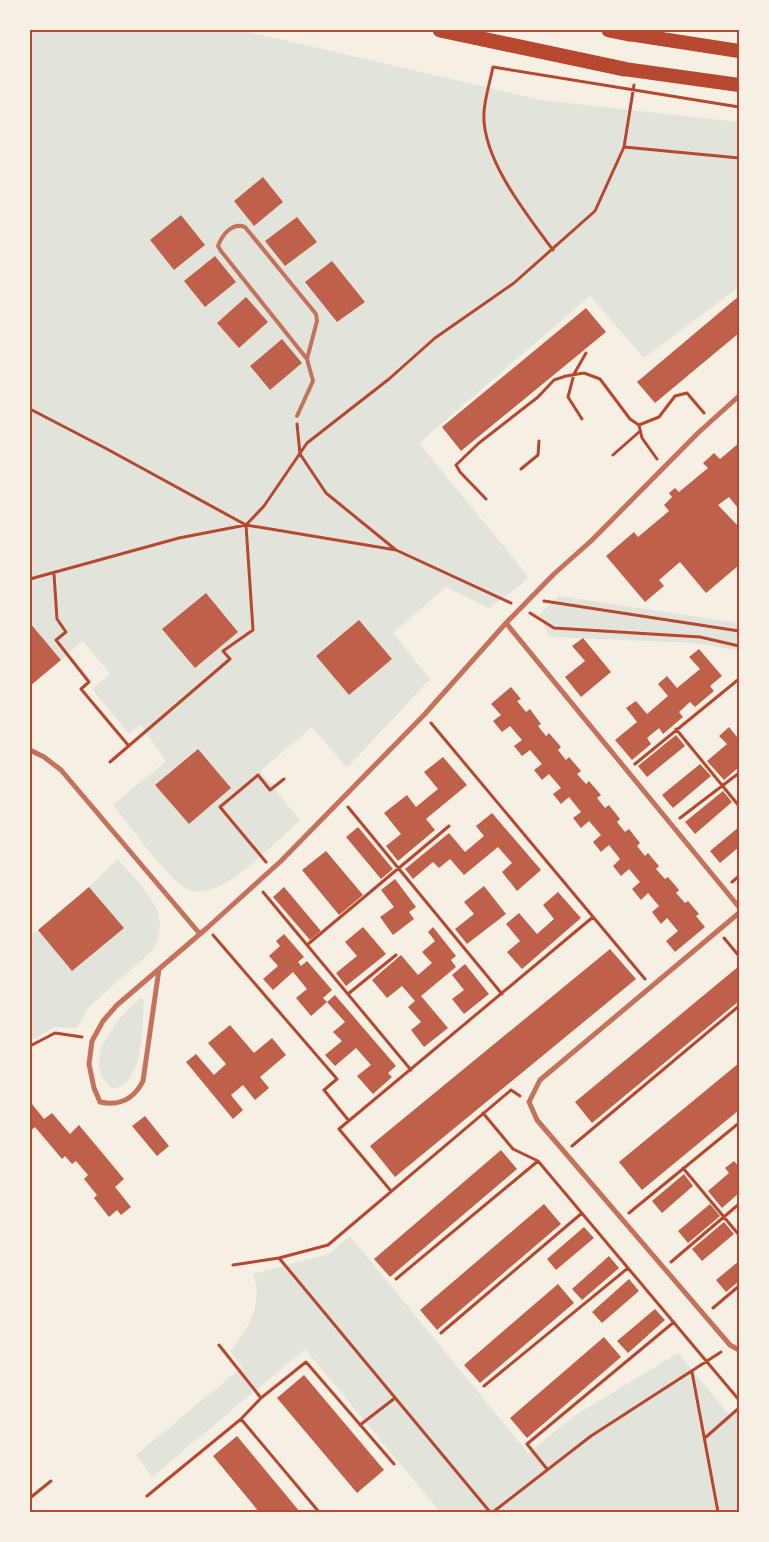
<svg xmlns="http://www.w3.org/2000/svg" width="769" height="1542" font-family="Rubik,sans-serif">
	<style>
		.green { fill: #e2e4dc; fill-rule: evenodd }
		.building { fill: #bf614a }
		.lines { fill: none; stroke-linecap: round; stroke-linejoin: round }
		.path { stroke: #b5482f; stroke-width: 3 }
		.service { stroke: #c5725c; stroke-width: 4 }
		.minor { stroke: #c5725c; stroke-width: 5 }
		.trunk { stroke: #b5482f; stroke-width: 14 }
		.motorway { stroke: #b5482f; stroke-width: 15 }
		.neatline { fill: none; stroke: #b5482f; stroke-width: 2 }
	</style>
	<rect width="100%" height="100%" fill="#f6efe4"/>
	<path class="green" d="M30 30H241L541 100 739 122V287L644 358 590 296 419 443 528 576 522 584 489 608 446 587 393 633 430 679 347 768 312 727 260 771 300 820C277 840 219 905 187 889 166 878 130 825 113 805L166 761 140 724 129 734 92 689 110 674 83 641 61 660 30 623ZM206 593 237 631 163 629ZM359 620 392 659 349 695 316 656ZM197 749 231 788 189 824 155 785Z
		M559 596 739 623V651L695 643 550 637 539 615Z
		M118 859C142 888 174 911 153 950L88 1008 77 1028 55 1027 30 1041V934L38 930 72 971 123 928 89 887Z
		M140 998 144 1000C142 1027 145 1082 113 1089 77 1063 118 1017 140 998Z
		M350 1236 528 1453 574 1416 678 1353 732 1418 739 1413V1512H440L305 1349 152 1477 136 1455 242 1367 230 1351C248 1328 264 1305 253 1274L328 1254Z"/>
	<path class="building" d="M263 177 283 202 254 226 234 201Z
		M181 215 205 245 174 270 150 240Z
		M297 217 317 242 285 266 265 241Z
		M215 256 236 282 205 307 184 281Z
		M332 261 365 302 337 322 305 282Z
		M739 296V333L655 403 637 382Z
		M246 297 268 322 239 348 217 323Z
		M586 308 606 332 461 451 442 427Z
		M282 339 302 363 270 390 250 366Z
		M739 443V505L737 507 729 497 718 505 739 527V565L706 593 680 562 659 580 664 586 645 602 606 556 634 532 638 537 669 511 664 505 672 497 669 493 675 488 679 492 708 468 703 463 714 453 720 459Z
		M206 593 238 632 195 668 162 629Z
		M359 620 392 659 349 695 316 656Z
		M30 623 61 660 30 686Z
		M583 638 611 672 581 697 565 677 585 661 572 646Z
		M699 649 722 676 710 686 714 691 695 707 690 702 679 712 683 717 663 734 659 728 647 738 651 744 632 760 615 740 637 722 626 708 636 701 647 714 668 696 658 684 667 676 677 688 700 669 689 657Z
		M511 687 521 699 517 701 526 712 530 709 541 724 538 726 546 736 549 733 561 747 558 750 566 760 569 757 581 771 577 774 586 784 589 781 601 795 597 798 605 808 609 805 620 819 617 822 625 832 629 829 640 843 637 846 645 856 648 853 659 866 656 869 665 879 668 877 679 890 676 893 685 903 688 901 699 914 696 916 705 927 675 952 666 941 678 931 667 918 661 924 652 912 659 906 648 893 641 900 632 889 640 882 629 869 621 876 613 866 620 859 609 845 601 852 593 842 601 835 589 821 581 828 573 818 581 812 569 797 561 804 553 794 561 788 549 774 542 780 534 770 542 764 530 750 522 756 514 746 522 740 510 726 502 732 493 721 501 715 491 704Z
		M729 727 737 737 739 735V767L724 780 707 761 727 744 719 736Z
		M676 735 685 746 647 777 638 766Z
		M198 749 231 788 189 824 155 785Z
		M443 757 467 785 426 819 435 830 398 861 386 846 401 834 384 813 407 795 416 807 438 789 424 772Z
		M700 764 711 776 673 808 662 795Z
		M723 791 732 802 695 834 685 822Z
		M492 813 541 870 517 891 502 872 512 863 498 847 464 875 450 859 439 868 433 862 413 879 405 869 449 833 465 852 484 836 476 826Z
		M358 827 393 869 381 879 346 837Z
		M739 827V847L720 863 710 851Z
		M326 851 363 895 339 915 302 870Z
		M395 879 416 907 409 912 414 919 393 935 380 917 394 907 381 890Z
		M484 886 506 914 467 944 455 929 474 914 464 902Z
		M89 887 124 928 72 971 38 930Z
		M284 887 321 931 310 940 273 897Z
		M558 892 581 918 522 969 507 952 520 941 506 924 519 913 537 934 554 919 543 905Z
		M363 927 386 954 346 986 336 973 357 956 345 942Z
		M433 927 456 956 451 960 456 967 421 996 448 1028 424 1047 411 1030 421 1022 408 1007 415 1001 402 986 387 998 372 980 401 955 418 975 432 963 422 952 435 941 428 932Z
		M284 934 304 957 298 962 301 966 307 961 332 990 323 998 327 1002 311 1016 296 998 307 989 293 972 273 990 263 979 278 966 269 956 280 946 276 941Z
		M610 949 636 979 395 1177 370 1146Z
		M465 964 489 994 464 1014 452 999 464 990 452 975Z
		M739 966V1001L592 1123 575 1102Z
		M335 995 396 1066 388 1073 392 1077 373 1094 357 1076 371 1065 356 1048 335 1066 325 1055 342 1041 333 1032 345 1022 327 1002Z
		M230 1025 254 1053 272 1038 286 1055 260 1077 269 1088 255 1100 243 1085 231 1095 243 1110 233 1119 186 1062 196 1054 214 1075 226 1064 208 1043Z
		M739 1063V1110L642 1190 619 1162Z
		M32 1104 44 1119 52 1113 70 1134 79 1125 124 1179 115 1187 131 1207 121 1215 117 1210 109 1217 94 1198 97 1195 84 1179 88 1175 76 1161 72 1164 65 1156 62 1159 35 1127 30 1131V1106Z
		M145 1116 169 1146 157 1156 132 1126Z
		M501 1150 517 1169 390 1277 374 1259Z
		M734 1161 739 1167V1193L722 1208 708 1191 729 1173 725 1168Z
		M684 1174 693 1186 662 1213 652 1201Z
		M544 1204 561 1224 437 1330 420 1310Z
		M710 1204 720 1216 688 1243 678 1231Z
		M724 1222 734 1234 702 1261 692 1249Z
		M584 1227 594 1238 556 1270 547 1259Z
		M609 1256 619 1268 582 1300 572 1289Z
		M739 1261V1281L726 1292 716 1280Z
		M629 1279 639 1291 602 1323 592 1312Z
		M558 1284 574 1303 480 1383 464 1365Z
		M655 1309 665 1320 628 1353 617 1341Z
		M604 1337 621 1357 527 1438 510 1418Z
		M304 1375 384 1470 357 1493 277 1398Z
		M237 1436 300 1512H259L213 1456Z"/>
	<g class="lines">
		<path class="path" d="M624 147 739 158
			M553 250C527 215 481 158 484 112 485 97 490 82 493 67L739 107
			M30 409 107 449 246 525 396 550
			M582 419 568 397 574 374 586 353
			M297 424 300 454 326 493 396 550 511 603
			M639 425 642 438 657 459
			M613 455 639 432
			M521 469 538 455 539 441
			M486 499 460 472 456 465 479 443 538 397 554 380 566 376 584 373 600 379 630 419 639 425 659 417 675 396 687 393 704 413
			M54 574 57 619 66 632 56 640 89 682 81 689 128 745
			M30 579 179 538 246 525 264 506 307 443 389 379 435 338 514 283 595 211 624 147 634 85
			M544 601 739 631
			M530 613 554 628 700 637 739 646
			M431 723 645 979
			M676 729 739 806
			M110 762 230 659 223 651 253 630 246 525
			M635 764 739 679
			M348 807 502 994
			M680 818 739 773
			M266 862 220 807 258 775 270 790 284 779
			M732 882 739 876
			M263 892 411 1070
			M213 935 337 1079 324 1090 349 1121
			M724 938 739 956
			M307 945 449 826
			M348 994 396 955
			M30 1046 55 1033 82 1037
			M483 1113 513 1149 538 1161 739 1400
			M572 1146 739 1006
			M683 1168 739 1235
			M391 1191 339 1129 593 917
			M629 1213 739 1123
			M279 1258 490 1512
			M671 1262 739 1204
			M233 1265 279 1258 328 1245 511 1090 520 1096
			M396 1279 538 1161
			M713 1308 739 1286
			M441 1333 582 1213
			M692 1372 718 1512
			M484 1386 628 1268
			M261 1398 306 1362 394 1464
			M241 1419 319 1512
			M360 1425 395 1398
			M706 1437 739 1408
			M547 1469 527 1444 674 1322
			M147 1496 241 1419 261 1398 219 1345
			M30 1498 51 1481
			M493 1512 591 1436 721 1352"/>
		<path class="service" d="M297 416 313 381 307 359 221 251 218 246C222 235 232 222 245 227L316 314 317 321 307 359"/>
		<path class="minor" d="M506 623 739 907
			M30 750 44 757 61 770 200 934
			M739 913 540 1080 529 1102 537 1120 730 1345 739 1350
			M159 969 143 1081C134 1099 119 1106 100 1102L94 1088 89 1064 92 1041 103 1021 117 1005 207 928 281 861 424 715 506 623 554 574 591 541 698 433 739 396"/>
		<path class="trunk" d="M629 34 739 51
			M624 69 739 85"/>
		<path class="motorway" d="M440 30 624 69
			M609 30 629 34"/>
	</g>
	<rect width="769" height="1542" fill="none" stroke="#f6efe4" stroke-width="62"/>
	<rect x="31" y="31" width="707" height="1480" class="neatline"/>
</svg>
